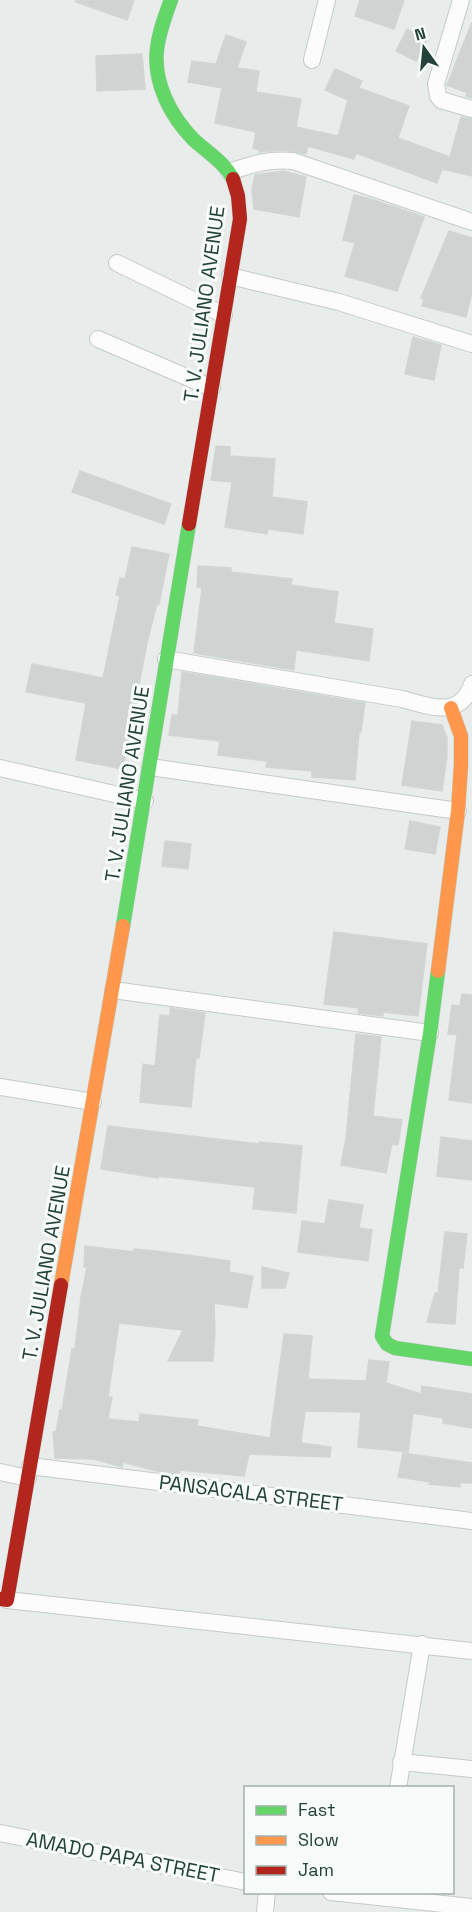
<svg xmlns="http://www.w3.org/2000/svg" width="472" height="1912" font-family="'Space Grotesk',sans-serif">
	<style>
		.building { fill: #cfd4d2; stroke: #d1d6d4; stroke-width: 1.5 }
		.lines { fill: none; stroke-linecap: round; stroke-linejoin: round }
		.street-casing { stroke: #c5cac8; stroke-width: 18 }
		.fast-casing { stroke: #c3cbc8; stroke-width: 15 }
		.slow-casing { stroke: #c3cbc8; stroke-width: 15 }
		.jam-casing { stroke: #c3cbc8; stroke-width: 15 }
		.street { stroke: #fcfcfc; stroke-width: 16 }
		.fast { stroke: #63d668; stroke-width: 14 }
		.slow { stroke: #ff974d; stroke-width: 14 }
		.jam { stroke: #b3261e; stroke-width: 14 }
		.labels { text-anchor: middle; stroke-width: 6; stroke-linejoin: round; paint-order: stroke }
		.street-label { font-size: 20px; fill: #24423a; stroke: #f7fbf9 }
	</style>
	<rect width="100%" height="100%" fill="#e8edeb"/>
	<path class="building" d="M76 0H134L127 20 76 2Z
		M360 0H404L394 29 355 16Z
		M472 22V98L466 96 467 94H470L447 85Z
		M407 29 427 40 416 61 396 51Z
		M226 35 246 42 237 68 259 71 256 92 301 99 296 127 338 136 348 100 325 90 335 69 362 81 359 88 409 106 398 138 450 157 461 117 472 119V176L442 169 437 183 356 153 354 159 308 146 306 154 284 150 259 152V150L253 148 256 132 215 123 222 88 188 82 192 61 216 64Z
		M142 54 145 89 97 91 96 56Z
		M284 171 306 177 299 217 254 209 252 190 255 175Z
		M354 195 374 200 424 217 397 291 345 276 355 243 343 240Z
		M449 231 472 238V292L466 317 422 306 424 299 421 298Z
		M413 337 441 345 434 380 405 374Z
		M216 446 230 447V456L275 459 272 497 307 502 303 534 268 529 267 534 225 527 232 482 211 480Z
		M80 471 171 504 164 524 72 492Z
		M132 547 169 554 159 604 157 603 147 643 123 769 76 760 86 703 26 692 32 664 103 678 120 596 116 595 120 578 125 579Z
		M198 566 231 568V572L292 579 291 585 338 592 334 623 373 629 369 661 296 650 294 670 194 653 202 588 197 587Z
		M182 672 365 703 361 732H359L355 780 312 777V771L266 767 267 761 218 755 220 741 169 735 172 715H178Z
		M412 721 442 725 447 738V757L442 791 402 785Z
		M410 821 440 827 435 854 405 849Z
		M165 841 191 844 188 869 162 866Z
		M334 932 427 944 418 1016 383 1012V1016L358 1013 359 1008 324 1004Z
		M462 994 472 995V1103L449 1100 457 1035 448 1034 452 1005 460 1006Z
		M170 1008 205 1013 199 1058H196L191 1107 140 1102 143 1064 155 1066 160 1015 170 1016Z
		M356 1034 381 1037 373 1116 402 1120 398 1145 392 1144 386 1173 341 1165 346 1138Z
		M108 1126 259 1144V1142L302 1146 296 1213 253 1209 255 1187 158 1176V1178L101 1169Z
		M441 1137 472 1141V1180L437 1176Z
		M329 1200 363 1205 359 1228 372 1230 368 1261 298 1252 302 1221 325 1224Z
		M445 1232 467 1234 463 1268H459L455 1324 427 1322 435 1293H438Z
		M85 1246 134 1252V1249L156 1251 230 1261 229 1272 253 1276 247 1308 214 1303 215 1333 213 1361H168L183 1330 119 1323 108 1397H112L108 1419 139 1422 140 1414 198 1420 197 1426 270 1438 284 1334 312 1336 308 1379 366 1381 369 1360 389 1362 386 1383 421 1394 422 1386 472 1394V1428L443 1423V1418L413 1413 408 1452 358 1447 361 1412 305 1411 301 1443 331 1447 330 1457 249 1454 244 1476 180 1470 179 1474 160 1472 123 1462 122 1467 94 1459 55 1458 53 1432H56L60 1410 62 1411 72 1349H75L81 1297 87 1267H84Z
		M262 1267 289 1273 285 1288H262Z
		M403 1453 472 1463V1483H460V1487L429 1484 430 1482 398 1477Z"/>
	<g class="lines">
		<defs>
			<path id="street" d="M461 0 436 84 438 96 441 100 472 109
				M312 60 327 0
				M229 172C253 164 267 159 293 161L472 222
				M117 263 224 315
				M230 276 339 302 472 344
				M98 339 212 388
				M166 659 402 699C429 706 460 720 472 684
				M150 767 458 811
				M0 768 145 801
				M113 990 430 1033
				M0 1087 93 1102
				M30 1466 472 1521
				M0 1472 28 1478
				M7 1600 472 1651
				M401 1762 472 1769
				M398 1788 422 1644
				M0 1833 246 1882
				M331 1892 472 1907
				M265 1912 267 1892"/>
			<path id="fast" d="M171 0C165 16 159 32 157 49 153 83 171 117 194 140 207 152 225 163 233 179
				M123 926 189 524
				M438 971 430 1033 382 1336 387 1344 395 1348 472 1359"/>
			<path id="slow" d="M438 971 458 811 461 765V736L451 708
				M61 1285 123 926"/>
			<path id="jam" d="M189 524 240 219 238 196 233 179
				M0 1599 7 1600 61 1285"/>
		</defs>
		<use href="#street" class="street-casing"/>
		<use href="#fast" class="fast-casing"/>
		<use href="#slow" class="slow-casing"/>
		<use href="#jam" class="jam-casing"/>
		<use href="#street" class="street"/>
		<use href="#fast" class="fast"/>
		<use href="#slow" class="slow"/>
		<use href="#jam" class="jam"/>
	</g>
	<g class="labels">
		<g class="street-label">
			<text transform="translate(204 304) rotate(-82)" y="7">T. V. JULIANO AVENUE</text>
			<text transform="translate(127 784) rotate(-81)" y="7">T. V. JULIANO AVENUE</text>
			<text transform="translate(46 1263) rotate(-80)" y="7">T. V. JULIANO AVENUE</text>
			<text transform="translate(251 1493) rotate(7)" y="7">PANSACALA STREET</text>
			<text transform="translate(123 1857) rotate(11)" y="7">AMADO PAPA STREET</text>
		</g>
	</g>
	<rect x="244" y="1786" width="210" height="108" fill="#f7fbf9" stroke="#a3b1ad" stroke-width="1.5"/>
	<rect x="256" y="1806" width="30" height="9" fill="#63d668" stroke="#a3b1ad" stroke-width="1.5"/>
	<text x="298" y="1816" font-size="18" fill="#24423a">Fast</text>
	<rect x="256" y="1836" width="30" height="9" fill="#ff974d" stroke="#a3b1ad" stroke-width="1.5"/>
	<text x="298" y="1846" font-size="18" fill="#24423a">Slow</text>
	<rect x="256" y="1866" width="30" height="9" fill="#b3261e" stroke="#a3b1ad" stroke-width="1.5"/>
	<text x="298" y="1876" font-size="18" fill="#24423a">Jam</text>
	<g transform="translate(424 48) rotate(345)" stroke="#f7fbf9" stroke-width="4.5" paint-order="stroke">
	<path d="M0-4.5L10 22L0 15L-10 22Z" fill="#24423a"/>
	<text y="-9" font-size="16" font-weight="bold" text-anchor="middle" fill="#24423a">N</text>
	</g>
</svg>
